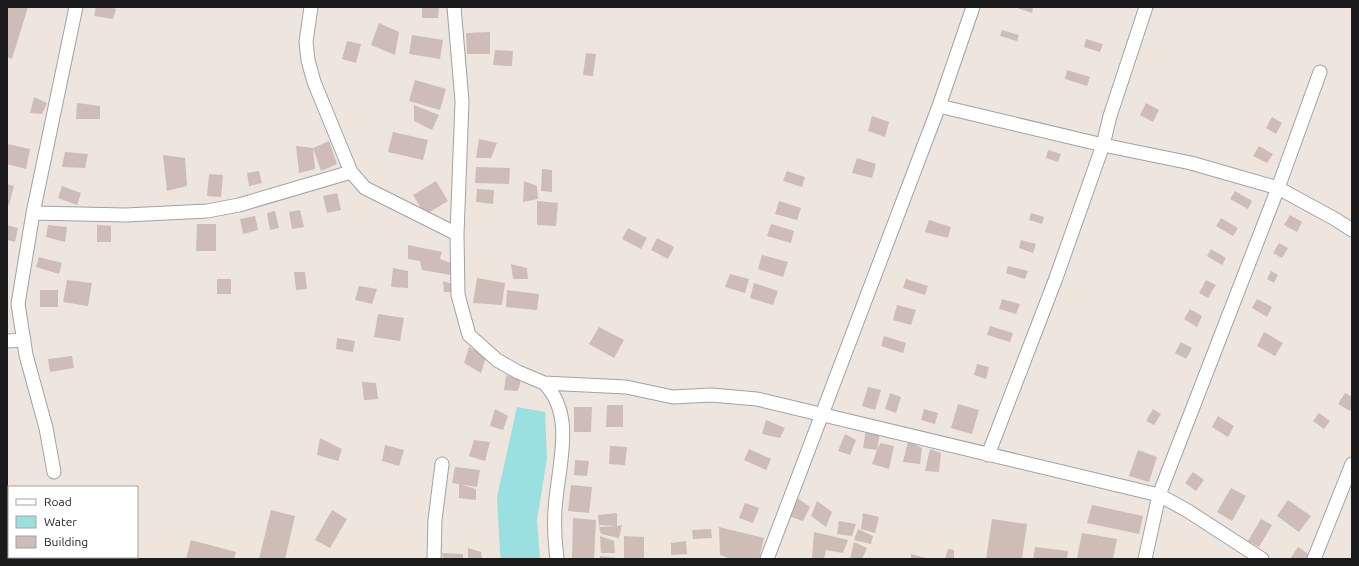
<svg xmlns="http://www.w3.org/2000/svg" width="1359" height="566" font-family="Ubuntu,sans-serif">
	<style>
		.water { fill: #9be0e0 }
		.building { fill: #cdbcb8 }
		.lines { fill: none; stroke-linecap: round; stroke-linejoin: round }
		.street-casing { stroke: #a2a2a2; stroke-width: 15 }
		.street { stroke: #fff; stroke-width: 13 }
	</style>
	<rect width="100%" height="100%" fill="#eee5df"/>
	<path class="water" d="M517 407 545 412 547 459 537 520 540 559H501L500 553 497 497Z"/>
	<path class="building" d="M8 7H28L12 59 7 57Z
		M96 7H110L116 9 113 19 94 16Z
		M422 7H439L438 18H422Z
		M1014 7H1033L1032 13Z
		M379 23 399 32 395 55 371 45Z
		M1002 30 1019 35 1017 41 1000 36Z
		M490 32V54H467L466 33Z
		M412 35 443 40 440 59 409 54Z
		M1086 39 1103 44 1100 52 1084 47Z
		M347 41 361 44 356 63 342 59Z
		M495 50 513 51 512 66 493 65Z
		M586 53 596 54 593 76 583 75Z
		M1067 70 1090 77 1087 86 1065 79Z
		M415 80 446 89 440 110 409 101Z
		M34 97 47 103 42 114 30 113Z
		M77 103 100 106V119H76Z
		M1146 103 1159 110 1153 122 1140 115Z
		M414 105 439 115 432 130 414 121Z
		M872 116 889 122 885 137 868 131Z
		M1272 117 1282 123 1276 134 1266 128Z
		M393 132 428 140 423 160 388 152Z
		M479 139 497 143 491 158H476Z
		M329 141 337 164 321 171 313 148Z
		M7 144 30 149 26 169 7 164Z
		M296 146 313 148 315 169 299 173Z
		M1259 146 1273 154 1267 163 1253 156Z
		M1048 150 1061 154 1058 162 1046 158Z
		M65 152 88 154 85 168 62 167Z
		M163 155 185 158 187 186 167 191Z
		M857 158 876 164 872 178 852 173Z
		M476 167 510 168 509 184 475 183Z
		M542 169 552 170V192L541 191Z
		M259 171 262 183 249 186 247 173Z
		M787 171 805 177 802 187 783 181Z
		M209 174 223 175 221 197 207 196Z
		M436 181 448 201 425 215 413 195Z
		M524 181 537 186 538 199 523 202Z
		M7 184 14 186 9 205 7 204Z
		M62 186 81 193 77 205 58 198Z
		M477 189 494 190 493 204 476 202Z
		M1235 191 1252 201 1248 209 1230 199Z
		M337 193 341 210 327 213 323 196Z
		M537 201 558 203 556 226 537 225Z
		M779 201 801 208 797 220 775 214Z
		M300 210 304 227 292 229 289 212Z
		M275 211 279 228 270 230 267 213Z
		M1031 213 1044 217 1042 224 1029 220Z
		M1290 215 1302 222 1297 232 1284 225Z
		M255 216 258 230 243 234 240 219Z
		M1221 218 1238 228 1233 236 1216 226Z
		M929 220 951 227 948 238 925 232Z
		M197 224H216V251H196Z
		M771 224 794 231 791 243 767 236Z
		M7 225 18 228 15 242 7 240Z
		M48 225 67 227 65 242 46 237Z
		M97 225 111 226V242H97Z
		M628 228 647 238 641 249 622 239Z
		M657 238 674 247 668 259 651 250Z
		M1021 240 1036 244 1033 253 1019 248Z
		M1279 243 1288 248 1282 258 1273 253Z
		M408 245 442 252 440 259 451 263V275L422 270 420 261 408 259Z
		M1211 249 1226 258 1222 265 1207 256Z
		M762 255 788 262 783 277 758 269Z
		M39 257 62 263 59 274 36 267Z
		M511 264 527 268 528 279H513Z
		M1008 266 1028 271 1025 279 1006 273Z
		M393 268 408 271V288L391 287Z
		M1271 271 1278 275 1274 283 1267 279Z
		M294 272H305L307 289 296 290Z
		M730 274 749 279 745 293 725 287Z
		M477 278 505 283 502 305 473 303Z
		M217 279H231V294H217Z
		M906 279 928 286 925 295 903 288Z
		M67 280 92 283 88 306 63 302Z
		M1206 280 1216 285 1208 298 1199 293Z
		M443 281 452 284V292H444Z
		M754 283 778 291 773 305 750 298Z
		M359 286 377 289 372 304 355 300Z
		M40 290H58V307H40Z
		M507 290 539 294 537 310 506 307Z
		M1002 299 1020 304 1016 314 999 309Z
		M1257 299 1272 307 1267 317 1252 308Z
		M897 305 916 310 911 325 893 320Z
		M1190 309 1202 316 1197 327 1184 319Z
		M378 314 404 318 400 341 374 337Z
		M990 326 1013 333 1010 342 987 335Z
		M599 327 624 340 614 358 589 344Z
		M1264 332 1283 343 1275 356 1257 346Z
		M884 336 906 343 903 353 881 346Z
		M337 338 355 341 353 352 336 349Z
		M1181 342 1192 348 1186 359 1175 353Z
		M469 347 486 357 481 373 464 363Z
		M72 356 74 368 50 372 48 359Z
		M977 364 989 367 986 379 974 375Z
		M506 375 521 380 518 391 504 390Z
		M362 382 376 383 378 399 364 400Z
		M868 387 881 390 875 410 862 406Z
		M890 393 901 397 896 413 885 409Z
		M1345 393 1352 397V407L1350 411 1338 404Z
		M958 404 979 410 972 434 951 428Z
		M607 405H623V427H606Z
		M574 407H592L591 432H574Z
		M495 409 508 416 503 430 490 426Z
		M924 409 938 413 935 424 921 420Z
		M1153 409 1161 414 1154 425 1146 421Z
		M1319 413 1330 421 1324 429 1313 421Z
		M1218 416 1234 426 1228 437 1212 427Z
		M766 420 785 428 780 438 762 434Z
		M866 430 880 433 877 450 880 443 894 446 889 469 872 464 877 450 863 448Z
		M845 434 856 440 850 455 838 451Z
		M320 438 342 449 338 461 317 455Z
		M474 440 490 442 485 461 469 456Z
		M908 441 922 448 920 464 903 462Z
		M385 445 404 450 399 466 382 461Z
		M610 446 627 447 625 465 609 464Z
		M749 449 771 459 766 470 744 460Z
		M930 449 941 453 939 472 925 471Z
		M1138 450 1157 457 1149 482 1129 476Z
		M575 460 589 461 587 476 574 475Z
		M455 467 480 470 477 487 452 483Z
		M1193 472 1204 480 1196 491 1185 483Z
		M459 484 476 489V500L459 498Z
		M571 485 592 487 589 513 568 511Z
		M1231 488 1246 496 1232 521 1217 512Z
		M796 497 810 507 803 521 788 516Z
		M1288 500 1311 516 1299 532 1277 516Z
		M817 501 832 512 826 527 811 516Z
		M745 503 759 508 753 523 739 518Z
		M1092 505 1143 516 1139 534 1087 523Z
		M271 510 295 516 285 559H259Z
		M332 510 347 519 330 548 315 540Z
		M617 513V526L600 525 599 527 617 526 622 525 619 538 601 534 599 527 598 515Z
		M863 513 879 517 875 533 861 529Z
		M573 518 596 520 594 559H572Z
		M992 519 1027 524 1022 559H986Z
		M1261 519 1272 525 1259 547 1248 541Z
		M839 521 856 524 852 536 837 534Z
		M719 527 764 538 759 559H731L720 555Z
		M711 529 712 538 693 539 692 530Z
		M858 529 873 536 871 544 854 540Z
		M814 532 848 540 843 553 826 550 824 559H812Z
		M1082 533 1117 539 1113 559 1077 558Z
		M600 536 614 541 615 553H601Z
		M624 536 644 537V559H624Z
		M191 540 236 552 234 559H186Z
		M686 541 687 554 671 555V543Z
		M854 542 867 548 862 559H850Z
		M1035 547 1068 551 1067 559H1033Z
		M1298 547 1310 555 1307 559H1290Z
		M468 548 481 552 482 559H468Z
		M948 549 954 550V559H945Z
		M442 553 463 554V559H443Z
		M911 554 926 558 911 559Z
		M600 556 618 558V559H600Z"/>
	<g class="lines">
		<defs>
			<path id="street" d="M311 7 306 42 308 60 314 82 351 172 365 188 457 234
				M454 7 462 101 457 234 458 295 469 335 497 360 518 372 544 383 626 387 673 397 711 395 757 399 1159 495 1188 511 1262 559
				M939 106 1103 145 1191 163 1278 188 1335 219 1352 230
				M33 213 126 215 207 211 239 205 351 172
				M7 341 24 340
				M544 383C577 416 557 469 555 510 554 526 555 543 557 559
				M988 455 1056 278 1103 145 1110 116 1146 7
				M54 472 46 428 26 355 18 304 33 213 76 7
				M434 559 435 520 442 464
				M767 559 939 106 973 7
				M1145 559 1159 495 1278 188 1320 72
				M1314 559 1352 464"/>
		</defs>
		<use href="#street" class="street-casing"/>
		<use href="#street" class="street"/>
	</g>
	<rect width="1359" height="566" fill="none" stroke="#1b1b1b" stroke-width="16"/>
	<rect x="8" y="486" width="130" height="72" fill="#ffffff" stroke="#a4a4a4"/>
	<rect x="16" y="499" width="20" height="6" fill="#ffffff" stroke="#a4a4a4"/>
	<text x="44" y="506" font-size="12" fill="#1b1b1b">Road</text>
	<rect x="16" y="516" width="20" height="12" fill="#9be0e0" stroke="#a4a4a4"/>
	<text x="44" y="526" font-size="12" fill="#1b1b1b">Water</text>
	<rect x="16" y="536" width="20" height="12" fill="#cdbcb8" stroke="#a4a4a4"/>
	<text x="44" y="546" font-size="12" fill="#1b1b1b">Building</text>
</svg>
